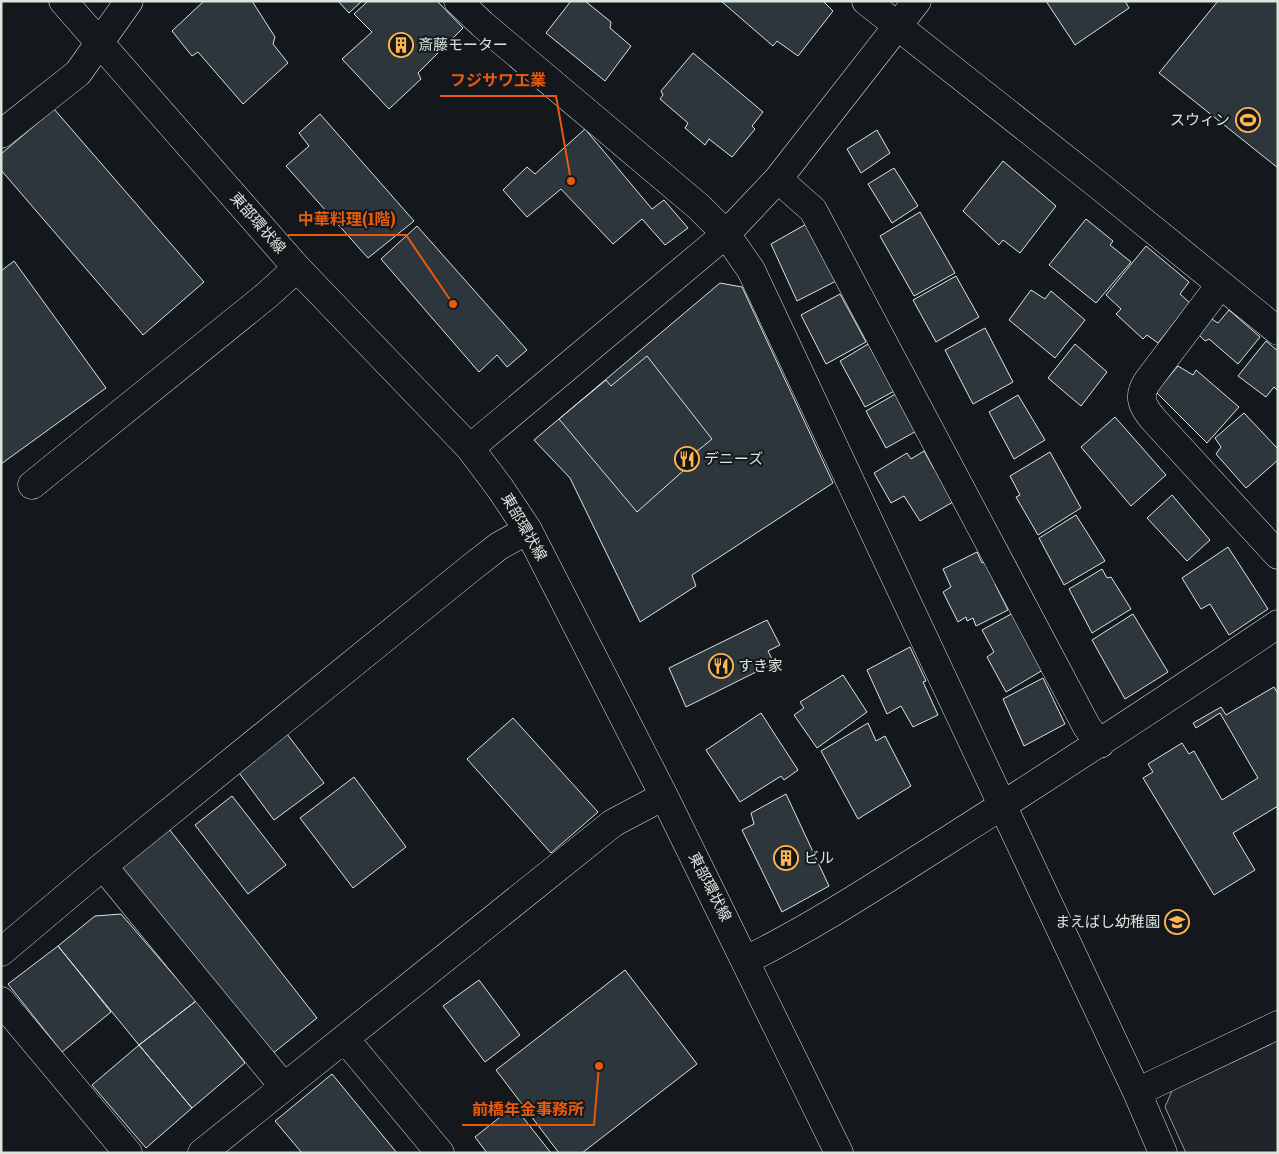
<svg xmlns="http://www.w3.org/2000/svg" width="1279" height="1154" font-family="Literata,'Noto Sans JP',serif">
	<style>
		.green { fill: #202428; stroke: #939e99 }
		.building { fill: #2c363c; stroke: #d8e6dc }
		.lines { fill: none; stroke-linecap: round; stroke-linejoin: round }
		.minor-casing { stroke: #d8e6dc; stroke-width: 29 }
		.minor { stroke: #14181c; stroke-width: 28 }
		.labels { text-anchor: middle; stroke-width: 4; stroke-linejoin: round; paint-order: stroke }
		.poi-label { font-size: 15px; fill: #d8e6dc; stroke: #14181c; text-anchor: start }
		.street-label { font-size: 15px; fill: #d8e6dc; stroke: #14181c }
		.leader { fill: none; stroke: #e8590c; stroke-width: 2 }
		.callout-dot { fill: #e8590c; stroke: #14181c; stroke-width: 2 }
		.callout-label { font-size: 16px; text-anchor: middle; font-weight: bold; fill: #e8590c; stroke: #14181c; stroke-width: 4; stroke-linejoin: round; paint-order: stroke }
	</style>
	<rect width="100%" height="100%" fill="#14181c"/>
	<path class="green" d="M1278 1037V1153H1186L1165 1107 1174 1086Z"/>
	<path class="building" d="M204 1H252L275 37 273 44 288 63 243 104 198 52 192 56 172 31Z
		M338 1H362L349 13Z
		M368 1H437L463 28 418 73 421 79 389 109 342 59 372 32 354 14Z
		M571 1H585L611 22 610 28 631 46 605 81 546 33Z
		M721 1H823L833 11 798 56 777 41 773 46Z
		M1046 1H1125L1129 8 1075 45Z
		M1218 1H1278V168L1159 73Z
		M693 53 763 112 752 126 755 129 732 157 709 139 705 145 685 128 688 123 660 99 663 95 661 91Z
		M54 109 204 282 143 335 1 170V154Z
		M320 114 414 221 368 258 286 166 309 146 299 133Z
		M585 129 652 209 664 200 688 228 665 245 642 219 613 244 561 189 527 217 503 190 527 167 535 174Z
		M877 130 890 153 861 173 847 149Z
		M1003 161 1056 206 1020 253 1003 240 999 245 963 211Z
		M894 168 918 206 892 223 868 184Z
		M920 212 955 273 914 296 880 236Z
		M1086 219 1113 241 1110 245 1131 262 1096 303 1049 265Z
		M808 223 838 280 797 301 771 244Z
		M417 226 527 350 507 367 497 355 479 372 381 259Z
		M1146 246 1189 282 1180 294 1190 303 1158 343 1147 335 1143 339 1116 314 1121 309 1106 295Z
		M14 261 106 388 1 464V271Z
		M956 276 979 317 936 342 913 300Z
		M720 283 742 287 833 483 692 575 696 586 640 622 570 478 534 440Z
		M1031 290 1045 299 1051 291 1085 320 1055 358 1009 320Z
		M840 294 866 342 826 364 801 315Z
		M1229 310 1260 337 1238 364 1209 339 1205 341 1199 335 1210 318 1218 323Z
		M985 328 1013 382 973 404 945 350Z
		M873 341 898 389 865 407 840 361Z
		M1266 341 1278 351V391L1274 387 1266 397 1238 376Z
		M1075 344 1107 372 1081 406 1048 378Z
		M647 356 712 439 679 466 683 471 637 512 559 419 606 380 611 386Z
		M1178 366 1193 375 1196 370 1239 407 1207 443 1156 392Z
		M899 392 920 429 886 448 866 411Z
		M1018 395 1045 440 1014 459 989 412Z
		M1244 413 1278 449V460L1246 488 1216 454 1221 447 1215 438Z
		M1115 417 1166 475 1131 506 1081 447Z
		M924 451 934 469 938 467 953 502 920 521 904 496 891 503 874 473 907 453 911 459Z
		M1050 452 1081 508 1038 535 1016 497 1020 495 1010 476Z
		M1172 495 1210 540 1187 561 1147 518Z
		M1076 515 1105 561 1064 585 1039 538Z
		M1228 547 1268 609 1229 635 1210 604 1201 609 1182 578Z
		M977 552 982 563 988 561 998 582 995 584 1008 610 976 626 973 618 967 621 966 617 958 622 943 592 951 587 943 569Z
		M1102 569 1107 578 1111 577 1131 609 1092 633 1069 589Z
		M1013 613 1043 670 1006 692 987 657 994 652 982 630Z
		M1133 614 1168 672 1125 699 1092 640Z
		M767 620 780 645 768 651 774 663 686 707 669 668Z
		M910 647 926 681 923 682 938 715 913 727 901 706 887 714 867 670Z
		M843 675 867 712 817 748 794 715 804 708 800 702Z
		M1043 678 1065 724 1024 746 1003 699Z
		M1274 687 1278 694V806L1233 833 1255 870 1214 895 1143 778 1153 772 1148 764 1182 743 1189 754 1194 751 1222 800 1258 778 1220 713 1196 728 1193 723 1221 707 1226 715Z
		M761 713 798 770 784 780 781 776 740 802 706 750Z
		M513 718 598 812 551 853 467 759Z
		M868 723 876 741 885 736 911 786 858 819 821 751Z
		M284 730 324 783 274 820 234 766Z
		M354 777 406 847 353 888 300 818Z
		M786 794 829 886 782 912 742 830 754 824 751 813Z
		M232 796 286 865 248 894 195 825Z
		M169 829 317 1018 267 1058 119 869Z
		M121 914 196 1001 139 1045 58 946 95 916Z
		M58 946 111 1012 62 1052 8 984Z
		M625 970 697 1064 582 1153H559L496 1070Z
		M479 980 520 1035 485 1062 443 1006Z
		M196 1001 245 1063 192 1108 139 1045Z
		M139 1045 192 1108 146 1148 92 1085Z
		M332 1074 397 1153H302L275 1121Z
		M514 1106 551 1153H487L475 1137Z"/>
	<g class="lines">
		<defs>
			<path id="minor" d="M63 1 297 268 470 448 500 488 528 530 664 796 839 1153
				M458 1 482 24 699 207 726 234 751 270 1137 1092 1163 1153
				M866 1 1097 184 1278 331
				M1 134 78 73 129 1
				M778 179 813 210 1087 727 1100 744
				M1220 285 1147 382C1137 397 1143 407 1153 419L1278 555
				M470 448 726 234 778 179 917 1
				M32 485 266 296 297 268
				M103 866 284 1087
				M1 952 103 866 472 567 499 546 528 530
				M746 960C815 926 880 883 945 842 1057 771 1168 698 1278 624
				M1 1001 128 1153
				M345 1039 440 1153
				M1137 1092 1278 1025
				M202 1153 613 823 664 796"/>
		</defs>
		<use href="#minor" class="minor-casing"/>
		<use href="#minor" class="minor"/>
	</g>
	<defs>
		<symbol id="building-ring" viewBox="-11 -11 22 22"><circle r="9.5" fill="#14181c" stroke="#ffb74d" stroke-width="1.5"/><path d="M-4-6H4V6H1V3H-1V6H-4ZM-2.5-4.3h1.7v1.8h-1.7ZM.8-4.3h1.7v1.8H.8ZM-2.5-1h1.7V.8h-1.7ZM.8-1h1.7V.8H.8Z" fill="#ffb74d"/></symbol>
		<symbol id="stadium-ring" viewBox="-11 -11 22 22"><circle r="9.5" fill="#14181c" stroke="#ffb74d" stroke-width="1.5"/><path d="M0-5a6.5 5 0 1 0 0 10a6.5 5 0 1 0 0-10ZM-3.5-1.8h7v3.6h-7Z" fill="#ffb74d"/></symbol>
		<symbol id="restaurant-ring" viewBox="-11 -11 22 22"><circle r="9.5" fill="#14181c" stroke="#ffb74d" stroke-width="1.5"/><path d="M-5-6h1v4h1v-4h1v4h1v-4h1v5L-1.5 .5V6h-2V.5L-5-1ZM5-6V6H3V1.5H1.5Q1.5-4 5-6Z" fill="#ffb74d"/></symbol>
		<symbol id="school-ring" viewBox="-11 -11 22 22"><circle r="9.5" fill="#14181c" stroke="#ffb74d" stroke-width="1.5"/><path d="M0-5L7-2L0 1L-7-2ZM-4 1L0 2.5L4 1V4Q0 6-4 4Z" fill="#ffb74d"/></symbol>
	</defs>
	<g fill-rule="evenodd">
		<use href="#building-ring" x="387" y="31" width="28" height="28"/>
		<use href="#stadium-ring" x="1234" y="106" width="28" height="28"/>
		<use href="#restaurant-ring" x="673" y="445" width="28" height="28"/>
		<use href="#restaurant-ring" x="707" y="652" width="28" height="28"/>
		<use href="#building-ring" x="772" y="844" width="28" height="28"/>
		<use href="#school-ring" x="1163" y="908" width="28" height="28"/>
	</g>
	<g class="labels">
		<g class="poi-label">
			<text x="418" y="50">斎藤モーター</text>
			<text x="1230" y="125" text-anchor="end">スウィン</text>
			<text x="704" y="464">デニーズ</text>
			<text x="738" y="671">すき家</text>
			<text x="804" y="863">ビル</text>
			<text x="1160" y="927" text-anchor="end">まえばし幼稚園</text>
		</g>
		<g class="street-label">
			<text transform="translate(258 223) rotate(49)" y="5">東部環状線</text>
			<text transform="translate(524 527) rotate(60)" y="5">東部環状線</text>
			<text transform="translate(710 887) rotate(63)" y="5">東部環状線</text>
		</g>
	</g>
	<path class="leader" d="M571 181L556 96H440M453 304L406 235H288M599 1066L594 1125H462"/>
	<g class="callout-dot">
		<circle cx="571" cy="181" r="5"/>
		<circle cx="453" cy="304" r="5"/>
		<circle cx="599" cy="1066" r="5"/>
	</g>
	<g class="callout-label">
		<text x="498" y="86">フジサワ工業</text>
		<text x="347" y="225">中華料理(1階)</text>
		<text x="528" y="1115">前橋年金事務所</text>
	</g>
	<rect width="1279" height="1154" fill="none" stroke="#d8e6dc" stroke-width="5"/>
</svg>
